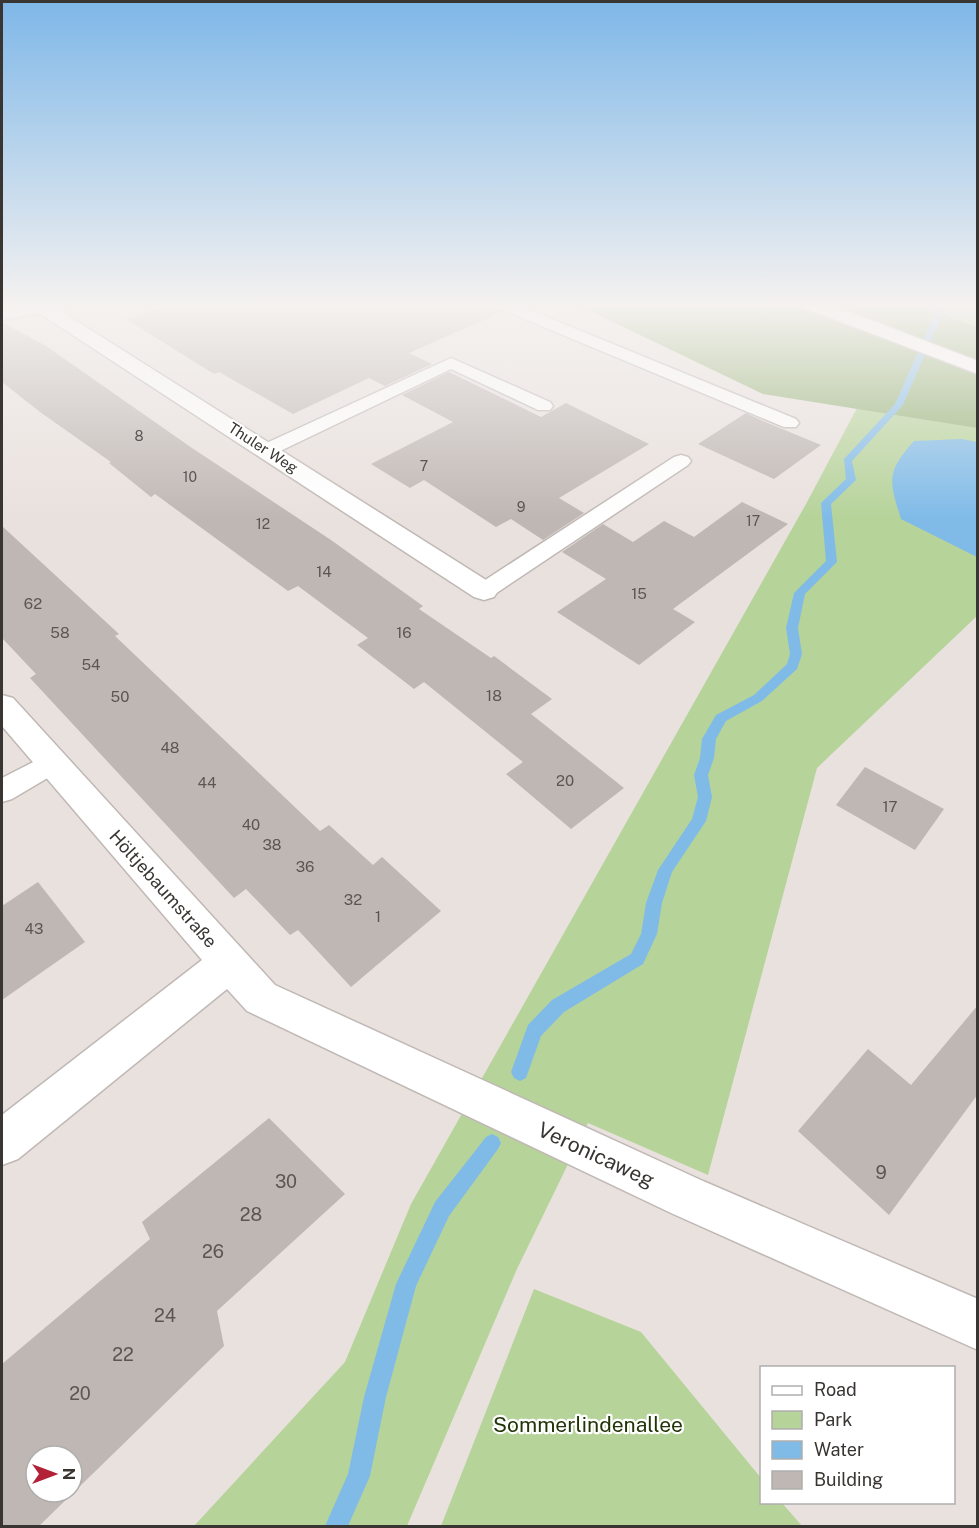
<svg xmlns="http://www.w3.org/2000/svg" width="979" height="1528" font-family="'Public Sans',sans-serif">
	<style>
		.green { fill: #b6d39a }
		.forest { fill: #93b175 }
		.water { fill: #80bbe8 }
		.lines { fill: none; stroke-linecap: round; stroke-linejoin: round }
		.stream { fill: #80bbe8; fill-rule: evenodd }
		.building { fill: #bfb7b4; fill-rule: evenodd }
		.service-casing { stroke: #c0b8b5; stroke-width: 3 }
		.minor-casing { stroke: #c0b8b5; stroke-width: 3 }
		.trunk-casing { stroke: #c0b8b5; stroke-width: 3 }
		.service { fill: #fff; fill-rule: evenodd }
		.minor { fill: #fff; fill-rule: evenodd }
		.trunk { fill: #fff; fill-rule: evenodd }
		.labels { text-anchor: middle; stroke-width: 4.5; stroke-linejoin: round; paint-order: stroke }
		.far-number-label { font-size: 14px; fill: #5a5653 }
		.far-street-label { font-size: 15px; fill: #383533; stroke: #fff }
		.number-label { font-size: 15px; fill: #5a5653 }
		.street-label { font-size: 18px; fill: #383533; stroke: #fff }
		.near-number-label { font-size: 18px; fill: #5a5653 }
		.near-street-label { font-size: 21px; fill: #383533; stroke: #fff }
		.near-park-label { font-size: 21px; fill: #223508; stroke: #fff }
	</style>
	<rect width="100%" height="100%" fill="#e9e1de"/>
	<path class="green" d="M914 304H977V327Z
		M857 408 977 428V616L817 768 708 1175 588 1123 517 1269 407 1526H194L345 1362 411 1204 806 504Z
		M534 1289 641 1332 761 1478 762 1502 782 1503 802 1526H441Z"/>
	<path class="forest" d="M569 304H914L977 327V428L763 394 592 312Z"/>
	<path class="water" d="M962 439 977 442V557L901 519C889 481 886 472 914 441Z"/>
	<g class="lines">
		<path class="stream" d="M939 304H947L903 405 852 461 856 480 831 504 837 562 805 594 798 628 802 654 797 669 762 701 726 721 716 739 714 758 708 775 712 797 706 821 672 872 662 903 657 934 643 964 564 1012 541 1036 526 1078 520 1081 514 1078 511 1072 528 1025 552 1000 631 954 641 934 646 903 658 870 692 819 698 797 694 775 700 758 702 739 716 715 754 695 787 664 790 654 786 628 794 593 826 561 821 503 846 479 844 459 895 404Z
			M492 1134 498 1137 501 1143 498 1149 449 1216 416 1286 386 1397 370 1476 348 1526H325L348 1474 364 1397 396 1284 435 1202 486 1137Z"/>
	</g>
	<path class="building" d="M169 304H491L502 312 409 353 432 364 385 386 369 378 293 414 219 372 214 374 126 319Z
		M2 322 46 346 192 448 331 540 423 606 419 609 491 658 494 656 552 699 531 714 624 788 571 829 506 774 523 762 424 682 414 689 357 645 368 638 298 586 288 591 155 494 151 497 109 463 111 462 40 412 2 382Z
		M449 372 541 417 566 403 649 444 559 498 584 513 543 540 511 519 496 527 424 480 410 488 371 464 453 422 402 395Z
		M746 413 763 421 821 445 774 479 698 444Z
		M742 502 788 524 673 609 695 622 639 665 557 612 606 579 562 552 603 524 633 542 664 521 694 537Z
		M2 526 119 634 115 636 320 831 329 825 373 865 382 857 441 911 351 987 298 930 290 935 246 889 234 898 30 678 36 674 2 638Z
		M865 767 944 809 915 850 836 805Z
		M38 882 85 942 2 1000V906Z
		M978 1005V1094L889 1215 798 1131 868 1049 911 1085Z
		M269 1118 345 1194 217 1311 224 1346 38 1527H2V1364L150 1239 142 1222ZM36 1456H72V1492H36Z"/>
	<g class="lines">
		<defs>
			<path id="service" d="M493 304H515L796 419 799 423 796 427H784L496 307Z
				M451 358 550 402 553 406 550 410H538L451 369 274 454H260L257 450 260 446Z
				M681 455 688 457 691 461 688 465 492 596 484 598 476 596 473 591 476 586 674 457Z
				M51 753 61 756 64 763 61 770 12 799 2 802V778Z"/>
			<path id="minor" d="M26 304H68L66 308 59 310 494 585 498 591 494 597 484 600 474 597 39 313 2 320V308Z
				M2 695 13 698 275 985 703 1181 978 1299V1350L671 1213 247 1011 227 989 18 1159 2 1165V1115L202 960 2 726Z"/>
			<path id="trunk" d="M803 304H829L978 361V374L805 308Z"/>
		</defs>
		<use href="#service" class="service-casing"/>
		<use href="#minor" class="minor-casing"/>
		<use href="#trunk" class="trunk-casing"/>
		<use href="#service" class="service"/>
		<use href="#minor" class="minor"/>
		<use href="#trunk" class="trunk"/>
	</g>
	<linearGradient id="sky" x2="0" y2="1"><stop stop-color="#7eb7e8"/><stop offset="0.59" stop-color="#f5f2f0"/><stop offset="1" stop-color="#f5f2f0" stop-opacity="0"/></linearGradient>
	<rect width="979" height="518" fill="url(#sky)"/>
	<g class="labels">
		<g class="far-number-label">
			<text x="139" y="441">8</text>
			<text x="424" y="471">7</text>
			<text x="190" y="482">10</text>
			<text x="521" y="512">9</text>
			<text x="753" y="526">17</text>
			<text x="263" y="529">12</text>
		</g>
		<g class="far-street-label">
			<text transform="translate(263 448) rotate(33)" y="5">Thuler Weg</text>
		</g>
		<g class="number-label">
			<text x="324" y="577">14</text>
			<text x="639" y="599">15</text>
			<text x="33" y="609">62</text>
			<text x="60" y="638">58</text>
			<text x="404" y="638">16</text>
			<text x="91" y="670">54</text>
			<text x="494" y="701">18</text>
			<text x="120" y="702">50</text>
			<text x="170" y="753">48</text>
			<text x="565" y="786">20</text>
			<text x="207" y="788">44</text>
			<text x="890" y="812">17</text>
			<text x="251" y="830">40</text>
			<text x="272" y="850">38</text>
			<text x="305" y="872">36</text>
			<text x="353" y="905">32</text>
			<text x="378" y="922">1</text>
			<text x="34" y="934">43</text>
		</g>
		<g class="street-label">
			<text transform="translate(163 889) rotate(48)" y="6">Höltjebaumstraße</text>
		</g>
		<g class="near-number-label">
			<text x="881" y="1179">9</text>
			<text x="286" y="1188">30</text>
			<text x="251" y="1221">28</text>
			<text x="213" y="1258">26</text>
			<text x="165" y="1322">24</text>
			<text x="123" y="1361">22</text>
			<text x="80" y="1400">20</text>
		</g>
		<g class="near-street-label">
			<text transform="translate(596 1155) rotate(25)" y="7">Veronicaweg</text>
		</g>
		<g class="near-park-label">
			<text x="588" y="1432">Sommerlindenallee</text>
		</g>
	</g>
	<rect width="979" height="1528" fill="none" stroke="#383533" stroke-width="6"/>
	<rect x="760" y="1366" width="195" height="138" fill="#ffffff" stroke="#afaead" stroke-width="1.5"/>
	<rect x="772" y="1386" width="30" height="9" fill="#ffffff" stroke="#afaead" stroke-width="1.5"/>
	<text x="814" y="1396" font-size="18" fill="#383533">Road</text>
	<rect x="772" y="1411" width="30" height="18" fill="#b6d39a" stroke="#afaead" stroke-width="1.5"/>
	<text x="814" y="1426" font-size="18" fill="#383533">Park</text>
	<rect x="772" y="1441" width="30" height="18" fill="#80bbe8" stroke="#afaead" stroke-width="1.5"/>
	<text x="814" y="1456" font-size="18" fill="#383533">Water</text>
	<rect x="772" y="1471" width="30" height="18" fill="#bfb7b4" stroke="#afaead" stroke-width="1.5"/>
	<text x="814" y="1486" font-size="18" fill="#383533">Building</text>
	<g transform="translate(54 1474) rotate(90)"><circle r="28" fill="#ffffff" stroke="#afaead" stroke-width="1.5"/>
	<path d="M0-4.5L10 22L0 15L-10 22Z" fill="#b32138"/>
	<text y="-9" font-size="16" font-weight="bold" text-anchor="middle" fill="#383533">N</text>
	</g>
</svg>
